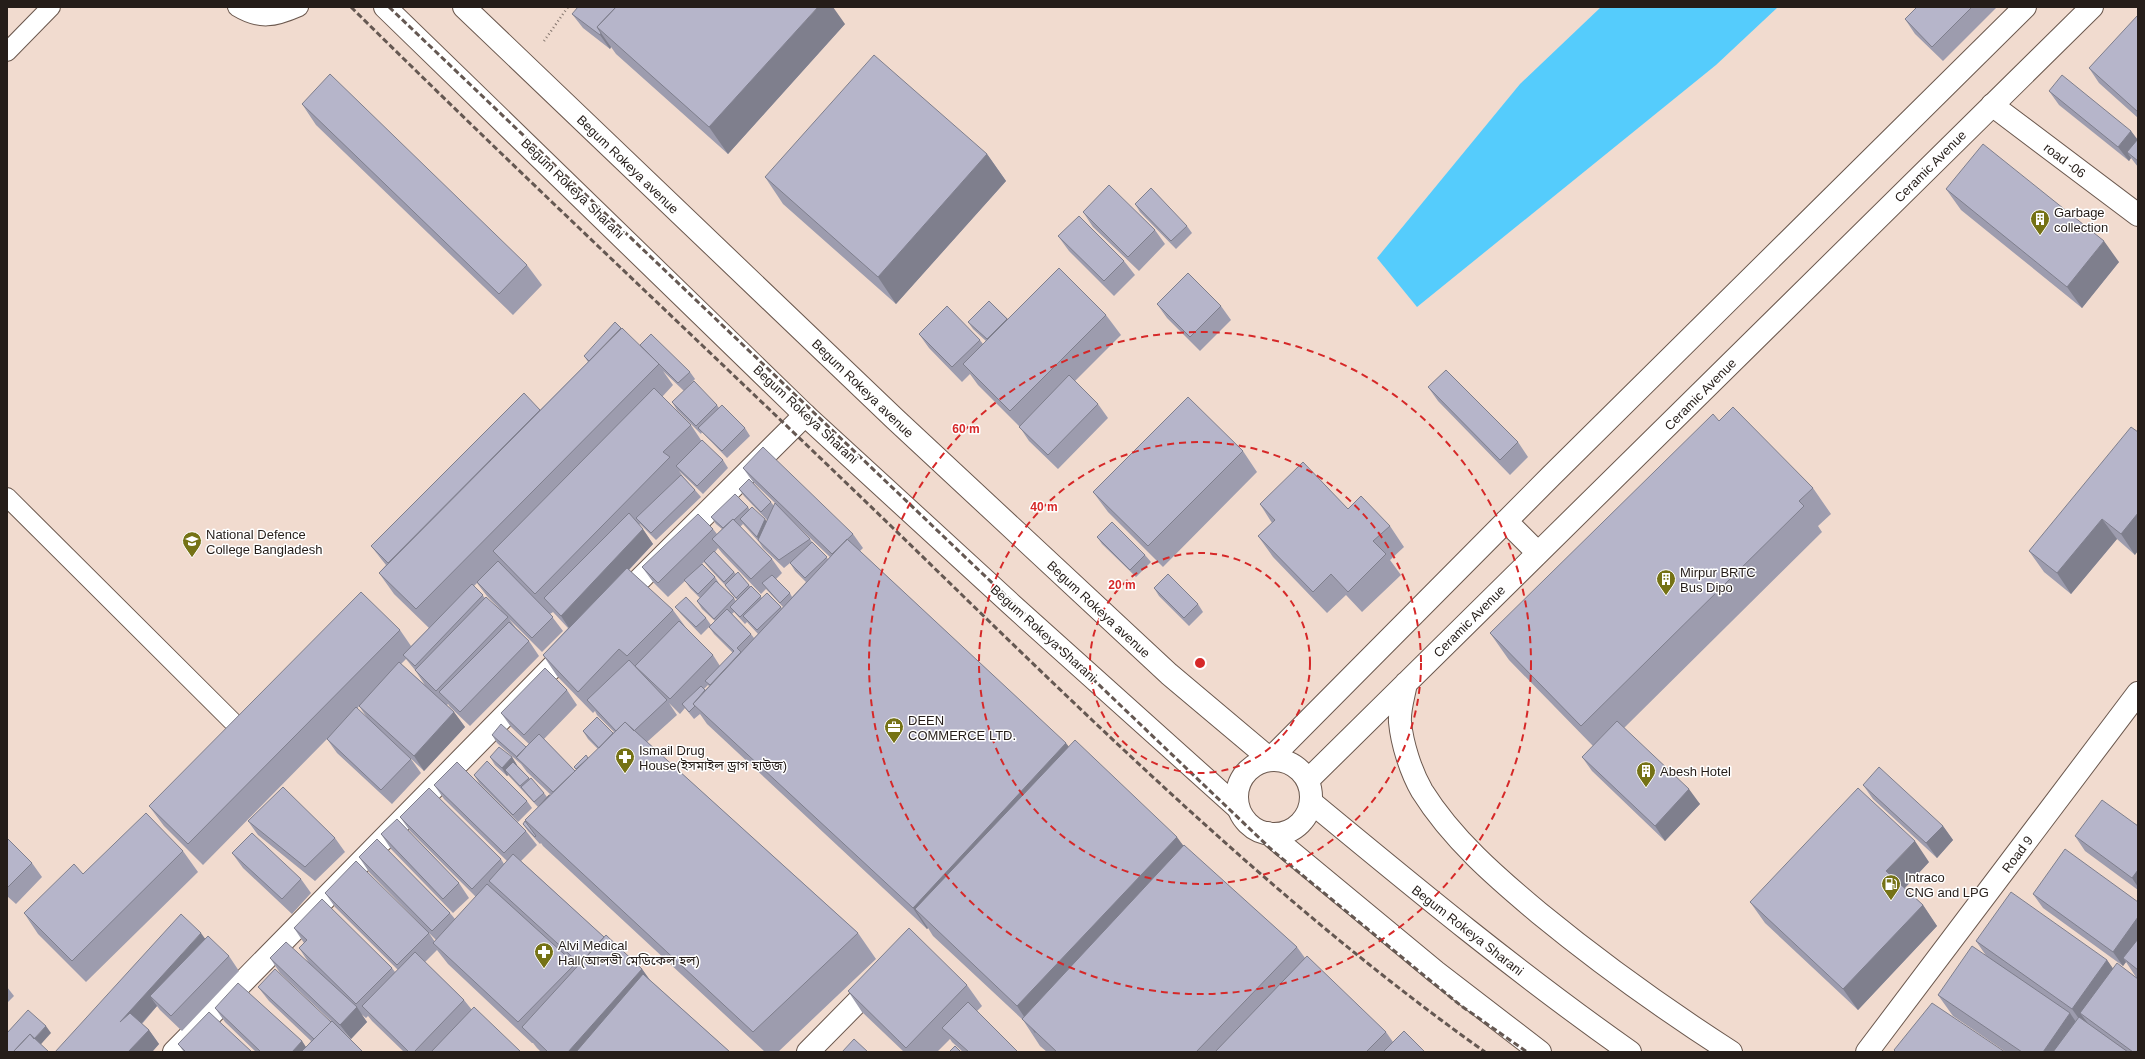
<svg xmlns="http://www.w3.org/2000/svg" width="2145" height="1059" font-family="Arial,'Noto Sans Bengali',sans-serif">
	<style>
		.water { fill: #55ccfc }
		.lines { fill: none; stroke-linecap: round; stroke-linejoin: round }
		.service-casing { stroke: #6b584e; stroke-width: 20 }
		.minor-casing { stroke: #6b584e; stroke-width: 24 }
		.tertiary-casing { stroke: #6b584e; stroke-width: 24 }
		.secondary-casing { stroke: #6b584e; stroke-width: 24 }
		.primary-casing { stroke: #6b584e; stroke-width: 24 }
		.path { stroke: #877870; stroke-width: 2.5; stroke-dasharray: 1 3; stroke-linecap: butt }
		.service { stroke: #fff; stroke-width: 18 }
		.minor { stroke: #fff; stroke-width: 22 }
		.tertiary { stroke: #fff; stroke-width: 22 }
		.secondary { stroke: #fff; stroke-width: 22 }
		.primary { stroke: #fff; stroke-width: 22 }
		.rail { stroke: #655852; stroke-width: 3; stroke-dasharray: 6 3; stroke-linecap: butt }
		.wall { fill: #9d9cae; fill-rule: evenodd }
		.shaded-wall { fill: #7f7f8d }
		.building { fill: #b6b5ca; stroke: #7f7f8d }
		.ring { fill: none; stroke: #d62828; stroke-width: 2; stroke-dasharray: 7 5 }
		.labels { text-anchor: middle; stroke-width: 3; stroke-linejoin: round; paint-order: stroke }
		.street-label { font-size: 13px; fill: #251d19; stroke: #fff }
		.poi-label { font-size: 13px; fill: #251d19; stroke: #fff; text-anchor: start }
		.centre { fill: #d62828; stroke: #fff; stroke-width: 2 }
		.ring-label { font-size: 12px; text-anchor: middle; font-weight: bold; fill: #d62828; stroke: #fff; stroke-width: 3; stroke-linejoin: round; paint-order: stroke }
	</style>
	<rect width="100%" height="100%" fill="#f1dbcf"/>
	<path class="water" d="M1601 7H1778L1716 65 1417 307 1377 258 1520 84Z"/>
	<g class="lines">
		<defs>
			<path id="service" d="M237 7C260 21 274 18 299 7
				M7 52 51 7
				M7 497 246 735 250 730"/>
			<path id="minor" d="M619 600 805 415
				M174 1052 572 647
				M808 1052 877 982
				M1867 1052 2138 693"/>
			<path id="tertiary" d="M1992 105 2138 215"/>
			<path id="secondary" d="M385 7 805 415 1012 605 1238 808
				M464 7 895 419 1169 674 1270 759 1551 476 2025 7
				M1506 521 1538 553
				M1406 683C1404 695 1399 710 1400 722 1402 744 1411 772 1422 791 1452 839 1496 877 1539 913 1600 963 1664 1009 1731 1052
				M1308 780 2092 7"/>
			<path id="primary" d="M1237 797a37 37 0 1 1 74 0a37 37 0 1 1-74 0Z
				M1311 802C1415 888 1519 974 1630 1052
				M1268 833 1436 972 1540 1052"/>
		</defs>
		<use href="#service" class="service-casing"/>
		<use href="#minor" class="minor-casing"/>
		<use href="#tertiary" class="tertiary-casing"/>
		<use href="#secondary" class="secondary-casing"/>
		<use href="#primary" class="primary-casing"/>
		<path class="path" d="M544 41 568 7"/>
		<use href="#service" class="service"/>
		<use href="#minor" class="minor"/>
		<use href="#tertiary" class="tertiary"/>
		<use href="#secondary" class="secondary"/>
		<use href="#primary" class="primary"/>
		<path class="rail" d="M351 7C529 183 713 354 893 528 1082 711 1270 899 1485 1052
			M389 7 1273 851 1460 1005 1527 1052"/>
	</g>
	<path class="wall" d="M1917 7H1997L1943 61 1915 34 1905 19Z
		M572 14 845 24 728 154 616 54 611 47 610 49 583 28Z
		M2138 17V118L2099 83 2089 68Z
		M2049 91 2131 131 2137 140 2138 139V167L2131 158 2129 161 2059 105Z
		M302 104 527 265 542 285 513 315 316 125Z
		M987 154 1006 181 896 304 783 204 765 177Z
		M1946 189 2119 262 2082 308 1961 210Z
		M1135 204 1187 226 1192 233 1176 249 1140 212Z
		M1083 212 1155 230 1165 244 1139 271 1093 227Z
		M1058 236 1124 261 1135 275 1114 296 1069 251Z
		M989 301 1008 319 1106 315 1121 335 1075 381 1098 404 1108 418 1058 469 1029 441 1019 426 978 385 970 374 962 382 929 348 919 334 980 340 983 344 986 341 973 329 968 322Z
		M1157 304 1221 306 1231 320 1200 351 1167 318Z
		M641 347 690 372 695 379 684 391 663 371 673 385 662 397 691 425 701 440 723 460 728 468 703 494 679 471 684 478 695 490 701 497 656 540 640 524H639L653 544 629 570 673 610 687 629 713 655 720 666 733 653 714 634 709 627 715 621 702 609 697 601 700 598 690 588 685 581 668 597 653 582 642 567 713 529 717 534 722 529 716 524 711 517 748 507 750 510 767 522 769 517 767 520 744 496 739 489 771 502 774 506 775 503 753 482 743 468 853 534 863 548 860 551 1069 747 1184 846 1297 947 1305 958 1386 1032 1393 1042 1425 1052H1047L1040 1046 1023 1020 933 936 928 928 927 929 707 724 700 714 694 719 685 708 680 714 669 703 677 715 647 742 858 933 876 959 778 1052H765L543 846 541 843 540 844 528 831 523 824 538 807 508 775 507 776 495 765 490 757H512L517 765 530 779 544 793 547 797 550 795H551L527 772 521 764 497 743 492 735 526 747 529 744 511 727 501 713 567 690 577 705 544 739 575 771 576 770 574 767 588 758 598 749 588 739 583 731 613 733 614 732 597 715 595 711 593 713 557 676 543 655 568 628 553 612 550 614 563 631 542 652 509 619 516 628 529 641 539 656 470 726 450 707 448 704 447 705 454 712 465 727 424 771 403 751 411 759 421 773 392 804 337 753 327 739 203 865 164 826 149 806 400 630 411 646 429 628 394 594 379 573 386 565 382 560 371 546 540 410 588 362 584 356ZM785 514 830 557 828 559 812 542 810 539ZM743 524 759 542 763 548 784 568 790 563 795 571 806 582 792 597 790 593 776 579 782 573 772 559 740 527ZM718 548 722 553 761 594 766 589 783 607 782 608 781 607 762 598 749 585 736 574 715 552ZM704 562 709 568 725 585 730 592 737 600 736 601 734 598 720 585 715 577 702 564ZM477 583 487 596 501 610 485 598 474 586ZM734 612 745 624 747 622 758 634 754 638 751 634 732 614ZM406 659 415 670 425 685 401 664ZM708 685 709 686 705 690 704 689ZM359 706 368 719 357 709Z
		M1428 387 1518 442 1528 457 1510 475 1438 401Z
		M672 402 717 405 719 408 745 428 750 436 727 458 702 432 701 434 677 410Z
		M2138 432 2135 555 2117 539 2071 594 2044 572 2029 551Z
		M1243 451 1257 472 1163 567 1108 512 1093 492Z
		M1813 488 1831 514 1818 526 1822 532 1624 728 1700 804 1665 841 1592 771 1582 757 1593 746 1509 660 1490 633Z
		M1260 504 1348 509 1390 526 1404 547 1390 560 1401 575 1362 612 1346 595 1327 613 1273 557 1258 536 1272 523Z
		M1097 537 1145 555 1151 562 1136 577 1102 544Z
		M1154 588 1198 604 1203 612 1189 626 1159 596Z
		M675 607 706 618 711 625 701 635 681 614Z
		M474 775 527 801 532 808 518 822 479 783Z
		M434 785 526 831 537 845 521 861 604 937 642 969 650 980 730 1052H541L537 1048 533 1043H532L448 964 437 950 425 962 464 1000 472 1010 521 1052H404L372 1021 368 1016 366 1018 359 1012 367 1022 351 1039 336 1025 363 1052H256L225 1022 215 1008 302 1041 306 1047 311 1041 269 1001 258 987 331 1022V1021L280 973 270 958 328 981 309 963 299 948 304 943 294 928 392 968 395 972 398 970 335 907 325 893 429 933 435 942 436 940 369 872 359 857 450 913 455 919 476 897 410 831 400 817 501 859 504 864 507 861 444 799Z
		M1863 785 1943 826 1953 840 1937 858 1873 799Z
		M248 821 335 838 345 852 315 881 258 835Z
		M2138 826V890L2085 851 2075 836Z
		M381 834 459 883 469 898 453 913 391 849Z
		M7 838 32 863 42 877 16 904 7 896Z
		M183 851 198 872 86 982 38 934 24 913 83 874Z
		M232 853 301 879 311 893 292 914 243 868Z
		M1929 862 1905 888 1923 905 1937 926 1858 1010 1765 923 1750 902Z
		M2033 894 2138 902V1052H2006L1953 1016 1938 995 1987 957 1976 941 2107 960 2113 969 2136 977 2126 962 2123 966 2043 908Z
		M205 938 229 956 239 971 182 1031 160 1010 157 1006 142 1024 149 1030 159 1044 152 1052H55Z
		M967 985 982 1006 977 1011 1018 1052H963L952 1042 950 1039 937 1052H904L862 1012 848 991Z
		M7 987 14 996 7 1003Z
		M178 1044 252 1052H184Z"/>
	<path class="shaded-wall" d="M818 7H833L845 24 728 154 709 127Z
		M601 33 611 47 610 49 600 35Z
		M2131 131 2138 140 2127 152 2131 158 2129 161 2118 147Z
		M987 154 1006 181 896 304 878 277Z
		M2104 241 2119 262 2082 308 2067 287Z
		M2138 513V551L2135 555 2121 534Z
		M765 519 770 526 761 543 757 537Z
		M2102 519 2117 539 2071 594 2057 573Z
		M643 529 653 544 571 631 561 616Z
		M454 712 465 727 424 771 414 756Z
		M1066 743 1081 763 915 909 928 928 927 929 913 908Z
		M512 757 517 765 505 770 508 775 507 776 502 768Z
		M1689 789 1700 804 1665 841 1655 826Z
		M1943 826 1953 840 1937 858 1926 843Z
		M1177 837 1196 863 1035 1033 1017 1006Z
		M1915 841 1929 862 1901 892 1886 871Z
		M2138 870V887L2132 878Z
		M1923 905 1937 926 1858 1010 1843 989Z
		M2138 917V946L2123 958 2126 962 2123 966 2113 952Z
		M201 933 211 947 150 996 157 1006 130 1036 120 1022Z
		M2107 960 2122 981 2080 1013 2090 1026 2087 1030 2072 1009Z
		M642 969 656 989 601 1052H568Z
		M357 1007 367 1022 351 1039 340 1025Z
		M2070 1013 2084 1034 2072 1052H2043Z
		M46 1026 51 1033 34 1052H22Z
		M149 1030 159 1044 152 1052H128Z
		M302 1041 309 1052H292Z"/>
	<path class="building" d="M578 7H616L597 27 601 33 600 35 572 14Z
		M616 7H818L709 127 597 27Z
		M1917 7H1972L1932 47 1905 19Z
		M2137 16 2138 17V112L2089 68Z
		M874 55 987 154 878 277 765 177Z
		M330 74 527 265 499 294 302 104Z
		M2062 75 2131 131 2118 147 2049 91Z
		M2138 139V161L2127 152Z
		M1983 144 2104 241 2067 287 1946 189Z
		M1109 185 1155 230 1128 257 1083 212Z
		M1151 188 1187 226 1171 241 1135 204Z
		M1079 216 1124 261 1104 281 1058 236Z
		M1059 268 1106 315 1010 411 963 364Z
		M1188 273 1221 306 1190 337 1157 304Z
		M989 301 1007 319 987 339 968 322Z
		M947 306 980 340 952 367 919 334Z
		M615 322 621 328 589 361 584 356Z
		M622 328 659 364 416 609 379 573Z
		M651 334 690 372 678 383 640 345Z
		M1446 370 1518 442 1500 460 1428 387Z
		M1069 375 1098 404 1048 455 1019 427Z
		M694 381 717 405 696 426 672 402Z
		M654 388 691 425 663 452 670 457 535 594 493 551Z
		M524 393 540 410 388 563 371 546Z
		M1188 397 1243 451 1148 546 1093 492Z
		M722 405 745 428 722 451 698 428Z
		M1733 407 1813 488 1799 501 1804 506 1581 726 1490 633 1713 414 1719 421Z
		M2131 427 2138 432V513L2121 534 2102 519 2057 573 2029 551Z
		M702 440 723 460 697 486 676 466Z
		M763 447 853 534 832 554 743 468Z
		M1303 462 1348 509 1361 496 1390 526 1373 541 1386 554 1348 592 1331 574 1313 592 1258 536 1275 520 1260 504Z
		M681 475 695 490 651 533 636 518Z
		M749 479 771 502 761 512 739 489Z
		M735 494 748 507 734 520 733 519 723 528 711 517Z
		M775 503 810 539 779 560 758 540Z
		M752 507 765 519 757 537 740 519Z
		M629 513 643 529 561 616 544 598Z
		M698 514 713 529 658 583 642 567Z
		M733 519 772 559 751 579 712 539Z
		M1112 522 1145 555 1130 570 1097 537Z
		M847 539 1066 743 913 908 693 704Z
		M812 542 827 557 805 578 790 563Z
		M714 551 734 572 724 582 704 561Z
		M498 561 553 617 532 638 477 582Z
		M702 564 715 577 698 594 684 580Z
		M627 568 673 610 627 656 619 649 578 692 543 655Z
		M738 572 749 585 736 598 725 585Z
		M1168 574 1198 604 1184 618 1154 588Z
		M772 575 790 593 780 603 762 583Z
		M716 581 734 598 714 619 697 601Z
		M472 584 483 595 415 666 403 655Z
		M751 586 761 596 740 617 730 607Z
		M361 592 400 630 188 844 149 806Z
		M767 593 781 607 757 630 743 616Z
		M486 597 508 617 436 691 415 670Z
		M686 597 706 618 696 627 675 607Z
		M727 609 751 634 737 648 741 652 710 685 705 681 734 651 709 627Z
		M679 621 713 655 670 699 635 666Z
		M509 622 529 641 460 712 439 692Z
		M629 660 667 700 634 731 625 722 616 731 587 700Z
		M399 662 454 712 414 756 359 706Z
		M545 668 567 690 524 735 501 713Z
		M701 686 705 690 693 704 695 706 689 712 682 704Z
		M356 707 411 759 381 790 327 739Z
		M597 717 613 733 599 748 583 731Z
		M1617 721 1689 789 1655 826 1582 757Z
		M625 722 858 933 753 1032 525 820Z
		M501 724 526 747 517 757 492 735Z
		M539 734 575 771 553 792 516 757Z
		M1075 740 1177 837 1017 1006 915 909Z
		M499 747 512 757 502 768 490 757Z
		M586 755 588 758 576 769 574 767Z
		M487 761 527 801 513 815 474 775Z
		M457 762 526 831 504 853 434 785Z
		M513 762 529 778 520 786 505 770Z
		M1879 767 1943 826 1926 843 1863 785Z
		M531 778 544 793 534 802 521 787Z
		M283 787 335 838 305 867 248 821Z
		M429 788 501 859 472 889 400 817Z
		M1858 788 1915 841 1886 871 1923 905 1843 989 1750 902Z
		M549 795H550L539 806Z
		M2102 800 2138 826V870L2132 878 2075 836Z
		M146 813 183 851 72 961 24 913 74 864 83 874Z
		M397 819 459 883 443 899 381 834Z
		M525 821 536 836 535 837 523 824Z
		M252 833 301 879 282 899 232 853Z
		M7 838 32 863 7 888Z
		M377 839 450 913 432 931 359 857Z
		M1184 845 1297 947 1196 1052H1057L1022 1019Z
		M2065 849 2138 902V917L2113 952 2033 894Z
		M513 854 604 937 580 964 489 881Z
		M356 861 429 933 397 965 325 893Z
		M487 884 575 964 518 1022 433 943Z
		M2011 892 2107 960 2072 1009 1976 941Z
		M322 899 392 968 356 1004 299 948 307 940 294 928Z
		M181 914 201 933 120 1022 130 1013 149 1030 128 1052H55Z
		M909 928 967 985 906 1048 848 991Z
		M606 935 642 969 568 1052H548L522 1027Z
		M208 936 229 956 171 1016 150 996Z
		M2138 939V970L2123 958Z
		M286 942 357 1007 340 1025 270 958Z
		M1972 946 2070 1013 2043 1052H2022L1938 995Z
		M415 952 464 1000 414 1052H409L362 1006Z
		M1307 956 1386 1032 1366 1052H1215Z
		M2117 963 2138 979V1052H2133L2080 1013Z
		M275 969 331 1022 314 1039 258 987Z
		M643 974 730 1052H576Z
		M238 983 302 1041 292 1052H261L215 1008Z
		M968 1002 1018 1052H969L942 1028Z
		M1932 1003 2005 1052H1896L1894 1050Z
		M474 1007 521 1052H431Z
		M28 1010 46 1026 34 1039 30 1034 14 1051V1052H7V1033Z
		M209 1012 252 1052H186L178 1044Z
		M2079 1017 2128 1052H2053Z
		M332 1021 363 1052H301Z
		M1404 1031 1425 1052H1383Z
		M30 1034 49 1052H15L14 1051Z
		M854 1039 868 1052H842Z
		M955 1046 961 1052H949Z"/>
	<g class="ring">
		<circle cx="1200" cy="663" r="110"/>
		<circle cx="1200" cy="663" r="221"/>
		<circle cx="1200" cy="663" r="331"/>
	</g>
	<defs>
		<symbol id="building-pin" viewBox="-11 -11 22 30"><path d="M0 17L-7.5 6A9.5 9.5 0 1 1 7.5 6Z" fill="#757215" stroke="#fff"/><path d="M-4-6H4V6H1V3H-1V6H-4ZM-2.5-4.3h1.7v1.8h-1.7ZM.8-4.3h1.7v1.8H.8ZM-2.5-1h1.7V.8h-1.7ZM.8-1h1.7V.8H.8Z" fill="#fff"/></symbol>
		<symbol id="university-pin" viewBox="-11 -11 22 30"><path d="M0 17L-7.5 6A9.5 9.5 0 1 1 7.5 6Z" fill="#757215" stroke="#fff"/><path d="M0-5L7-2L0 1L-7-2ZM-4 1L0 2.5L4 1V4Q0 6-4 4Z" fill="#fff"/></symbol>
		<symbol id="office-pin" viewBox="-11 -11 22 30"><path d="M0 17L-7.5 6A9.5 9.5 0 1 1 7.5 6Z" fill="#757215" stroke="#fff"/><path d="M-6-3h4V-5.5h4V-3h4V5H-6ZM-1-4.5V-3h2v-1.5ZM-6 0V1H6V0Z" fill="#fff"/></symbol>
		<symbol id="pharmacy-pin" viewBox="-11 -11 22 30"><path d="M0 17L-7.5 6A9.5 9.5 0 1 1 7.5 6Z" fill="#757215" stroke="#fff"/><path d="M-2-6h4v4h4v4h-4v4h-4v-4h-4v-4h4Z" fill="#fff"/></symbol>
		<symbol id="fuel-pin" viewBox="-11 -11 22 30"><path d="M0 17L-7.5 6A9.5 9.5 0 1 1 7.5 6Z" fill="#757215" stroke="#fff"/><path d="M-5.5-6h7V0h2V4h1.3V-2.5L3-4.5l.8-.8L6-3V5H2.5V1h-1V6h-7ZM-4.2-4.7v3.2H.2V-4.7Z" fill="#fff"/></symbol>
	</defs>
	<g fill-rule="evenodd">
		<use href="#building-pin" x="2029" y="208" width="22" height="30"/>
		<use href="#university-pin" x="181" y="530" width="22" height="30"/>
		<use href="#building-pin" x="1655" y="568" width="22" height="30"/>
		<use href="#office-pin" x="883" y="716" width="22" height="30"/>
		<use href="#pharmacy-pin" x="614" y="746" width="22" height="30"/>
		<use href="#building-pin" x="1635" y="760" width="22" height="30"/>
		<use href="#fuel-pin" x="1880" y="873" width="22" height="30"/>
		<use href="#pharmacy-pin" x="533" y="941" width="22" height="30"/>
	</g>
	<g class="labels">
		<g class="street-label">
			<text transform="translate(2065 160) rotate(37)" y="5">road -06</text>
			<text transform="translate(628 164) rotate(44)" y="5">Begum Rokeya avenue</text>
			<text transform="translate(1930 166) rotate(-45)" y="5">Ceramic Avenue</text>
			<text transform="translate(573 188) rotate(44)" y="5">Begum Rokeya Sharani</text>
			<text transform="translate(863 388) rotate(44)" y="5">Begum Rokeya avenue</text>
			<text transform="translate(1700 394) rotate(-45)" y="5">Ceramic Avenue</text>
			<text transform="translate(806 414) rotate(43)" y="5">Begum Rokeya Sharani</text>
			<text transform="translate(1099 609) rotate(43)" y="5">Begum Rokeya avenue</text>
			<text transform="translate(1469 621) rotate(-45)" y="5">Ceramic Avenue</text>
			<text transform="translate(1044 633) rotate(42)" y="5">Begum Rokeya Sharani</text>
			<text transform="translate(2017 854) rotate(-53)" y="5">Road 9</text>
			<text transform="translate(1468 930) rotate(38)" y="5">Begum Rokeya Sharani</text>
		</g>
		<g class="poi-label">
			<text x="2054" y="217">Garbage<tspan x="2054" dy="15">collection</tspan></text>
			<text x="206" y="539">National Defence<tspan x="206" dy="15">College Bangladesh</tspan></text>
			<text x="1680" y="577">Mirpur BRTC<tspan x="1680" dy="15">Bus Dipo</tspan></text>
			<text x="908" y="725">DEEN<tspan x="908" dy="15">COMMERCE LTD.</tspan></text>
			<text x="639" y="755">Ismail Drug<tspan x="639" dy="15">House(ইসমাইল ড্রাগ হাউজ)</tspan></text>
			<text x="1660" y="776">Abesh Hotel</text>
			<text x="1905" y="882">Intraco<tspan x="1905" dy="15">CNG and LPG</tspan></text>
			<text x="558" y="950">Alvi Medical<tspan x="558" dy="15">Hall(আলভী মেডিকেল হল)</tspan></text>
		</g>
	</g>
	<circle cx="1200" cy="663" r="6" class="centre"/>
	<g class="ring-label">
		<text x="966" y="433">60 m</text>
		<text x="1044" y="511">40 m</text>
		<text x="1122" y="589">20 m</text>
	</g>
	<rect width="2145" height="1059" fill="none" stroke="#251d19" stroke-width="16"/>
</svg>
